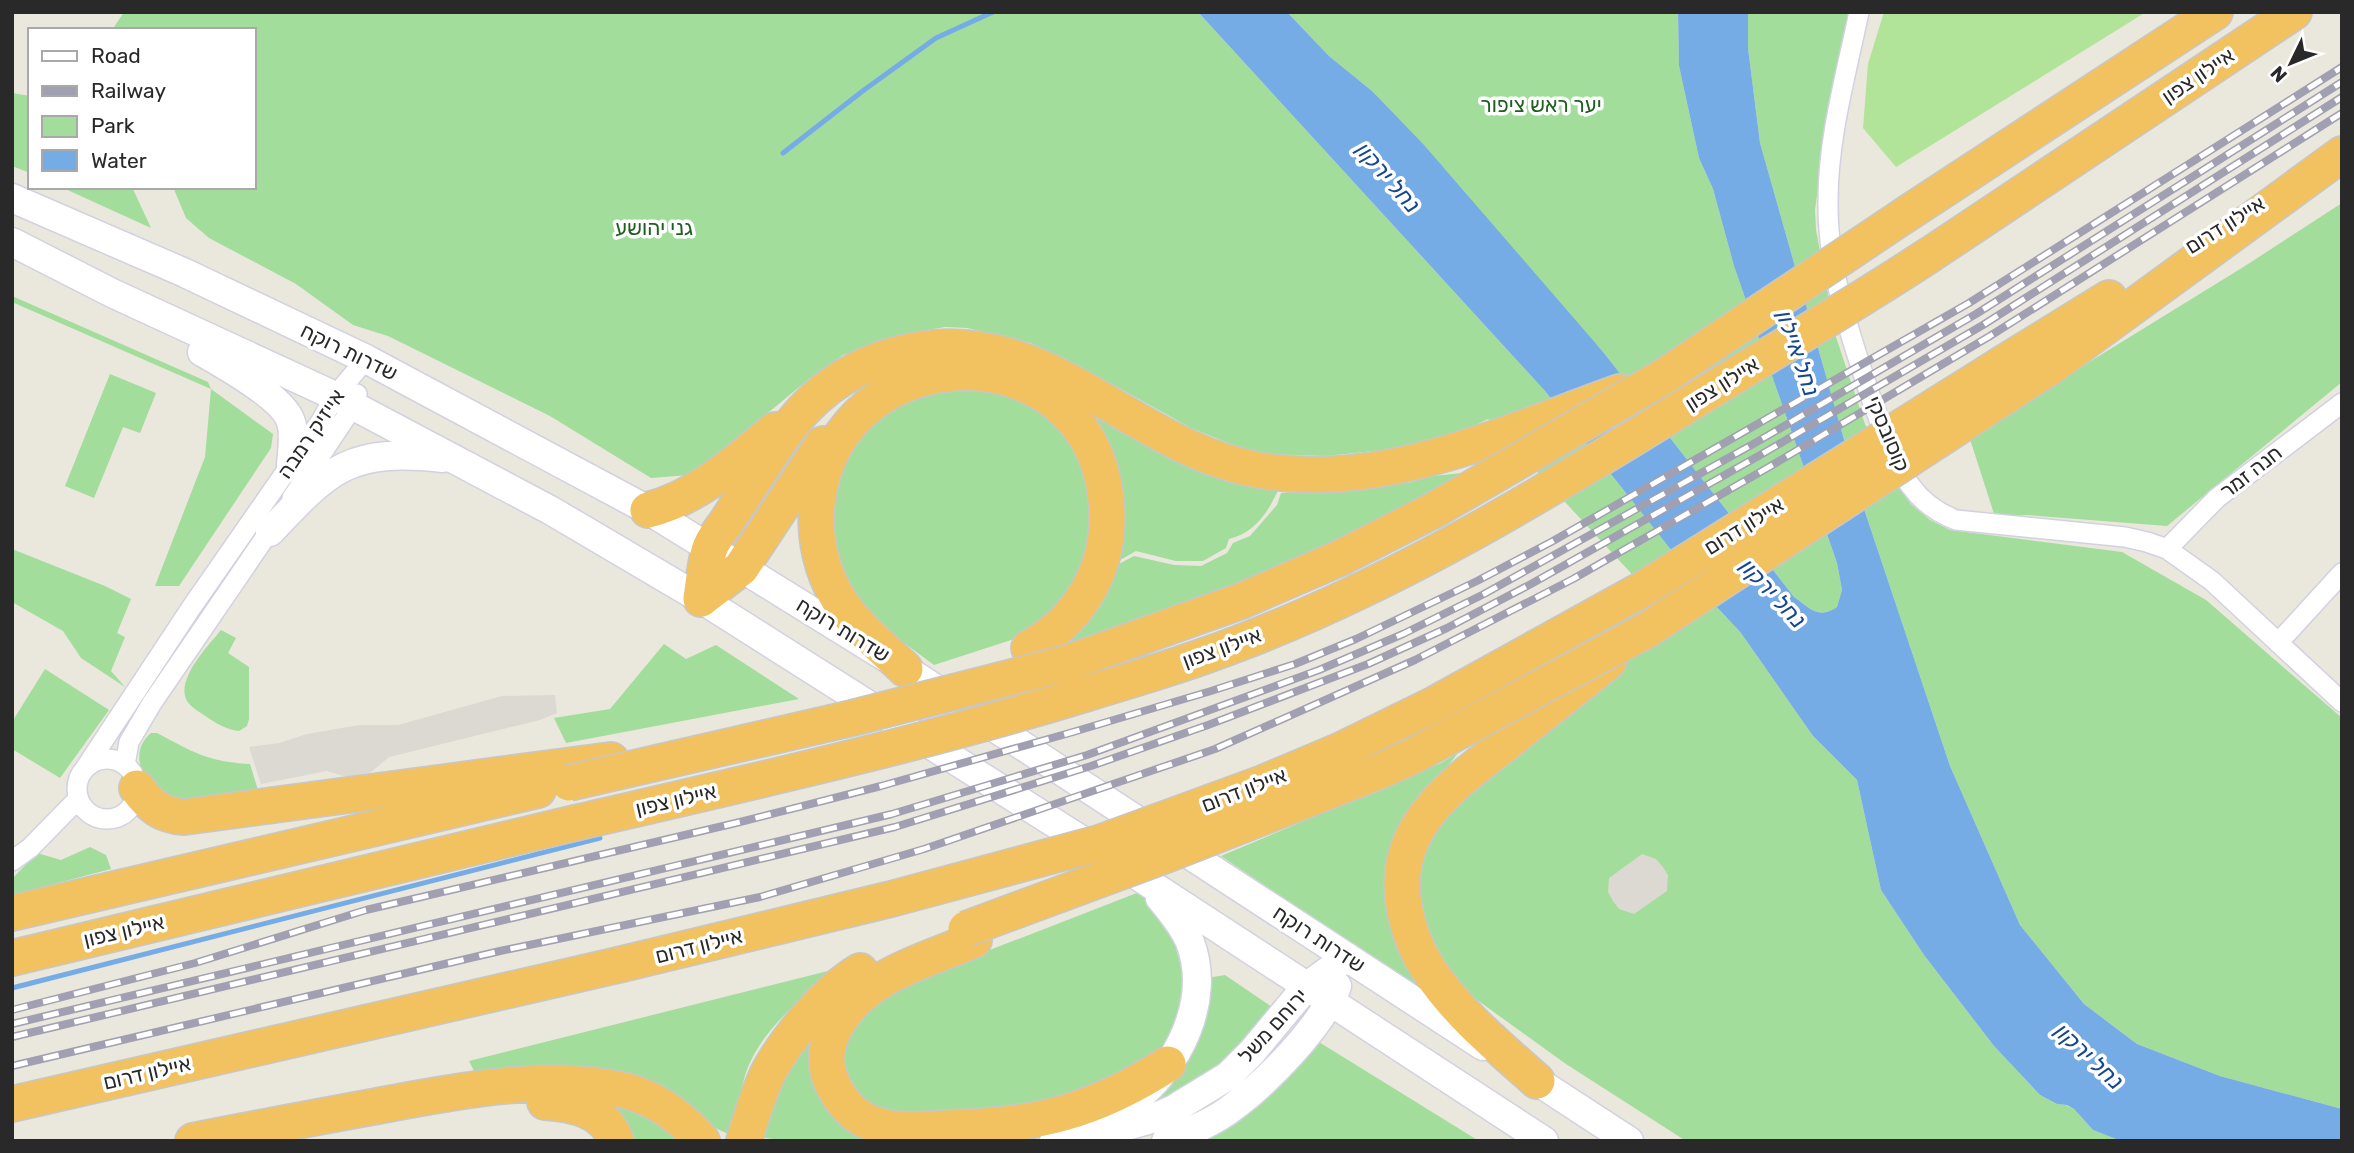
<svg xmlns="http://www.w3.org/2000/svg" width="2354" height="1153" font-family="Rubik,Heebo,sans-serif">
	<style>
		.green { fill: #a2dd9c }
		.pitch { fill: #b1e398 }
		.plaza { fill: #dbd9d2 }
		.water { fill: #76ace5 }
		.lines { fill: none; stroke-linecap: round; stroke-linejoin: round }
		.stream { stroke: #76ace5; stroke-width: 5 }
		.street-casing { stroke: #d2d1e1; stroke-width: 22 }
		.secondary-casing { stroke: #d2d1e1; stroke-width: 31 }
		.highway-casing { stroke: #c7c7c7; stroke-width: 38 }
		.street { stroke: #fff; stroke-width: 19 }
		.secondary { stroke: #fff; stroke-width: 28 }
		.highway { stroke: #f1c25f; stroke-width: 35 }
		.rail-casing { stroke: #a19fb2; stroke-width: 8 }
		.rail { stroke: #fff; stroke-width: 5; stroke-dasharray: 16; stroke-linecap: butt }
		.highway-bridge-casing { stroke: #c7c7c7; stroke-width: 38; stroke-linecap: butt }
		.highway-bridge { stroke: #f1c25f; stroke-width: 35 }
		.labels { text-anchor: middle; stroke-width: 7; stroke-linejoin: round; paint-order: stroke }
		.street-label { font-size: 21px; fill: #292929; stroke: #fff }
		.park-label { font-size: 21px; fill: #1f6021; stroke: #fff }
		.water-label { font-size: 23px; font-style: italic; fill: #17488e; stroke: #fff }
	</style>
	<rect width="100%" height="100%" fill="#eae7dc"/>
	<path class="green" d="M124 12H1198L1545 391 1714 604 1741 633 1813 736 1857 780 1881 890 1924 955 1994 1046 2040 1095 2057 1104 2066 1105 2074 1109 2093 1130 2121 1141H1686L1566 1064 1473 997 1445 969 1419 914V861L1440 817 1609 672 1680 626 1488 419 1459 433 1383 450 1326 456 1266 454 1243 449 1191 428 1083 368 1031 343 967 328 945 327 899 335 843 355 809 379 734 441 689 475 651 478 550 416 388 336 353 325 296 284 209 238 186 218 173 187H254V30H112Z
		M1287 12H1678L1679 66 1699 158 1713 189 1734 266 1837 563 1842 590 1837 607C1818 620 1810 608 1794 597L1604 353 1372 91 1329 56Z
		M1748 12H1851L1830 98 1815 210 1816 230 1836 337 1865 424 1896 484 1911 504 1930 520 1950 530 2122 552 2206 600 2342 718V1109L2220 1076 2137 1044 2084 1004 2020 925 1950 766 1862 503 1760 143 1748 48Z
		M12 93 30 96V173L12 166Z
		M61 187H132L151 228Z
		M2342 203V382L2167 526 2027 515 1995 517 1969 436 2245 266Z
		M12 296 208 382 211 389 273 434 271 448 179 586H155L205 457 211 389 12 302Z
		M110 374 156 393 140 433 123 427 94 498 65 486Z
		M958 385 1032 403 1079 449 1094 527 1072 593 1023 636 934 665 873 620 842 579 829 526 843 460 889 407Z
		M1084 401 1279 488C1269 511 1255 533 1229 539L1226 548 1203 561H1176L1136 551 1113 564 1085 417Z
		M1472 472C1422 497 1374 524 1324 546 1231 588 1137 623 1041 656L1113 567 1134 556 1174 565 1201 566 1227 553 1233 543 1250 536 1277 505 1281 493 1408 483 1433 476Z
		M12 549 105 586 131 599 117 633 125 637 111 671 125 687 81 658 63 631 12 602Z
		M221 630 236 638 228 653 249 667V719L247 726 239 731C226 730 214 722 204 715 198 711 191 707 187 701 175 680 208 646 221 630Z
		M664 644 686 659 716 645 799 699 566 743 554 718 610 709Z
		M45 669 109 710 60 778 12 749V722Z
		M151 733H157C193 752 208 762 250 764L261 800 187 811 143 777C138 760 136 746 151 733Z
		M1458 753 1415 808 1397 840 1454 1013 1221 856 1441 763Z
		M90 847 106 855 111 869 12 895V879L37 853 61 860Z
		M1142 891 1163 919 1175 944 1181 967 1183 989 1181 1013 1165 1050 1074 1101 892 1119 853 1097 841 1054 855 1020 868 1005 910 981Z
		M836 969C800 999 754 1035 743 1083 740 1097 738 1112 737 1127L726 1133 715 1128 699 1115 476 1075 469 1061Z
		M1225 975 1272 1007C1251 1034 1228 1061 1200 1081 1187 1091 1172 1099 1158 1108L1151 1098 1201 979Z
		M820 1017 813 1060 913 1141H788L758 1137 775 1088Z
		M1314 1039 1479 1141H1189Z
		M612 1104 643 1111 681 1141H632L623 1119Z"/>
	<path class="pitch" d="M1884 12H2146L1896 167 1863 128 1868 64Z"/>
	<path class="plaza" d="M555 695 557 713 540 720 389 757 371 772 350 778 327 771 261 784 249 747 279 743 307 734 359 725H398L502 696Z
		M1642 854 1656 859 1663 867 1668 875 1667 891 1634 914 1619 909 1613 901 1608 892 1609 878Z"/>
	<path class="water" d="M1198 12H1287L1329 56 1372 91 1424 145 1604 353 1794 597C1810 608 1818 620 1837 607L1842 590 1837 563 1734 266 1713 189 1699 158 1679 66 1678 12H1748V48L1760 143 1862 503 1950 766 2020 925 2084 1004 2137 1044 2220 1076 2342 1109V1141H2121L2093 1130 2074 1109 2067 1105 2057 1104 2040 1095 1994 1046 1924 955 1881 890 1857 780 1813 736 1741 633 1714 604 1545 391Z"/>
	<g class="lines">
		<path class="stream" d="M783 153 864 90 936 38 993 12
			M12 988 600 838"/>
		<defs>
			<path id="street" d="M1859 12C1846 75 1828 137 1828 201 1827 268 1850 335 1871 398 1882 427 1892 460 1910 485 1922 502 1938 513 1956 520L2125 537 2147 542 2167 549 2212 581 2342 702
				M292 498 354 405 357 394
				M2167 549 2217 498 2342 403
				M2278 643 2342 573
				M77 789a30 30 0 1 1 60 0a30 30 0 1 1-60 0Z
				M125 765 129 742 152 703 275 523
				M86 767 191 608 321 421 335 396 366 359
				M12 861 30 848 78 799"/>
			<path id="secondary" d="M12 198 185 273 366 359 648 510 905 669 1483 1046
				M12 242 112 293 335 396 550 510 701 599 1138 876 1544 1141
				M202 352C223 364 284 398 291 422 295 435 292 451 291 465
				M270 532C331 467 350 448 443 458
				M1520 1070 1629 1141
				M1102 1133 1151 1119 1174 1109 1228 1076 1252 1052 1306 987 1347 957
				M1054 1141C1081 1130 1108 1121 1131 1103 1178 1069 1212 1000 1190 942 1183 926 1171 911 1160 898
				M1166 1141C1189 1132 1214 1122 1233 1107 1266 1083 1324 1024 1337 986"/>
			<path id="highway" d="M1905 215 2215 12
				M1931 254 2294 12
				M2002 364 2109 298
				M2016 389 2049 368 2342 154
				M648 510C697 498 736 462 775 430
				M701 599C703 584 705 566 709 551 712 539 723 528 729 518 746 492 763 466 780 440 807 399 844 370 891 356 1043 311 1128 451 1264 471 1387 490 1507 432 1620 392
				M701 599 741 568 823 444
				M905 669C882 647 856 627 839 600 821 571 814 537 817 504 836 328 1106 325 1107 518 1107 573 1078 621 1029 648
				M137 788C150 806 161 815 184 817L611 760
				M12 913 538 790
				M974 940C944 953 910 963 882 980 847 1001 812 1043 833 1085 844 1107 859 1122 884 1127 904 1132 927 1129 948 1128 1035 1126 1094 1112 1168 1064
				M12 958 575 823
				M1537 1081C1499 1047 1457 1013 1429 970 1416 951 1408 928 1404 906 1390 826 1454 784 1509 741 1542 714 1576 688 1609 661
				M545 1102C574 1104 605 1110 616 1141
				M12 1104 618 965
				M193 1141C253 1129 312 1118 372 1107 452 1092 546 1072 627 1091 656 1099 682 1118 702 1141
				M744 1141C751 1118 758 1094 768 1073 787 1038 825 992 860 971"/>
		</defs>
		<use href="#street" class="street-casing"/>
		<use href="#secondary" class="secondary-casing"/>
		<use href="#highway" class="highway-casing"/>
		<use href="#street" class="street"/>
		<use href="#secondary" class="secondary"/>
		<use href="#highway" class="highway"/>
		<defs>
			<path id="rail" d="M12 1010 195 963 366 910 740 822 881 786 1073 732 1211 691 1295 664 1356 639 1477 581 1553 541 1969 303 2342 67
				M12 1024 892 814 1087 755 1319 670 1403 634 1484 594 1755 443 1976 314 2342 82
				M12 1037 895 827 1091 766 1208 725 1368 664 1447 628 1531 584 1762 454 1983 325 2342 97
				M12 1066 500 951 760 897 924 849 1215 749 1415 660 1573 579 1769 467 1990 336 2342 113"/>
		</defs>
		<use href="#rail" class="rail-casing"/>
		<use href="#rail" class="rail"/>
		<defs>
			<path id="highway-bridge" d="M569 783 852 718 1067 663 1241 601 1340 558 1436 509 1663 377 1905 215
				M575 823C747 783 919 745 1088 693 1138 678 1188 663 1237 644 1395 584 1540 496 1684 407 1766 356 1850 307 1931 254
				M966 929 1166 855 1380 771 1413 756 1647 630 2016 389
				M618 965 891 899 1099 843 1263 783 1339 751 1435 704 1643 589 2002 364"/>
		</defs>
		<use href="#highway-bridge" class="highway-bridge-casing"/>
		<use href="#highway-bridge" class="highway-bridge"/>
	</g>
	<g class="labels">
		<g class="street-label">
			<text transform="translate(2198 76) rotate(-34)" y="7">איילון צפון</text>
			<text transform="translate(2225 225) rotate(-32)" y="7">איילון דרום</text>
			<text transform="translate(349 352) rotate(26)" y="7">שדרות רוקח</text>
			<text transform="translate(1722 384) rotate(-32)" y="7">איילון צפון</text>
			<text transform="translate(311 434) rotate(-56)" y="7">אייזיק רמבה</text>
			<text transform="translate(1888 434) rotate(67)" y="7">קוסובסקי</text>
			<text transform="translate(2251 472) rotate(-38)" y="7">חנה זמר</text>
			<text transform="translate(1744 526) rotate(-32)" y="7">איילון דרום</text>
			<text transform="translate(843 630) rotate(31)" y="7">שדרות רוקח</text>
			<text transform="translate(1222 648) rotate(-20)" y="7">איילון צפון</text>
			<text transform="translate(1244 790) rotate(-21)" y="7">איילון דרום</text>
			<text transform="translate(676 800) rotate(-13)" y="7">איילון צפון</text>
			<text transform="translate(124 931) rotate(-13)" y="7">איילון צפון</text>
			<text transform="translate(1319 939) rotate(33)" y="7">שדרות רוקח</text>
			<text transform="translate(699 946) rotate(-14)" y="7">איילון דרום</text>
			<text transform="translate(1273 1026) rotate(-48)" y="7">ירוחם משל</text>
			<text transform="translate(147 1073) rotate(-13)" y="7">איילון דרום</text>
		</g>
		<g class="park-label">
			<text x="1541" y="112">יער ראש ציפור</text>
			<text x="654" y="235">גני יהושע</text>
		</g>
		<g class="water-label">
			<text transform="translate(1388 177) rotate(49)" y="8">נחל ירקון</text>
			<text transform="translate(1798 353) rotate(71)" y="8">נחל איילון</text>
			<text transform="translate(1773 593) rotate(47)" y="8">נחל ירקון</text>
			<text transform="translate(2089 1056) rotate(43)" y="8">נחל ירקון</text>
		</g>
	</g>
	<rect width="2354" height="1153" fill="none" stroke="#292929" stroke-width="28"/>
	<rect x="28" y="28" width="228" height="161" fill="#ffffff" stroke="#a9a9a9" stroke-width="2"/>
	<rect x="42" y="51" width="35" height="10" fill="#ffffff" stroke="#a9a9a9" stroke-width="2"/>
	<text x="91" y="63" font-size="21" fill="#292929">Road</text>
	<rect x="42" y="86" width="35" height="10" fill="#a19fb2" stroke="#a9a9a9" stroke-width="2"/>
	<text x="91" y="98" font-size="21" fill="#292929">Railway</text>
	<rect x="42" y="116" width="35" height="21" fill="#a2dd9c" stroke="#a9a9a9" stroke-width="2"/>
	<text x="91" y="133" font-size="21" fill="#292929">Park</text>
	<rect x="42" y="150" width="35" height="21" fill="#76ace5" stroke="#a9a9a9" stroke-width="2"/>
	<text x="91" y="168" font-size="21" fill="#292929">Water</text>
	<g transform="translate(2291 63) rotate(227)" stroke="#ffffff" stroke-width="5" paint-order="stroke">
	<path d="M0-5L12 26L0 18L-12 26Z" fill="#292929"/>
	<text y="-10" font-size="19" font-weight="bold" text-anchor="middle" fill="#292929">N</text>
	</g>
</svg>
